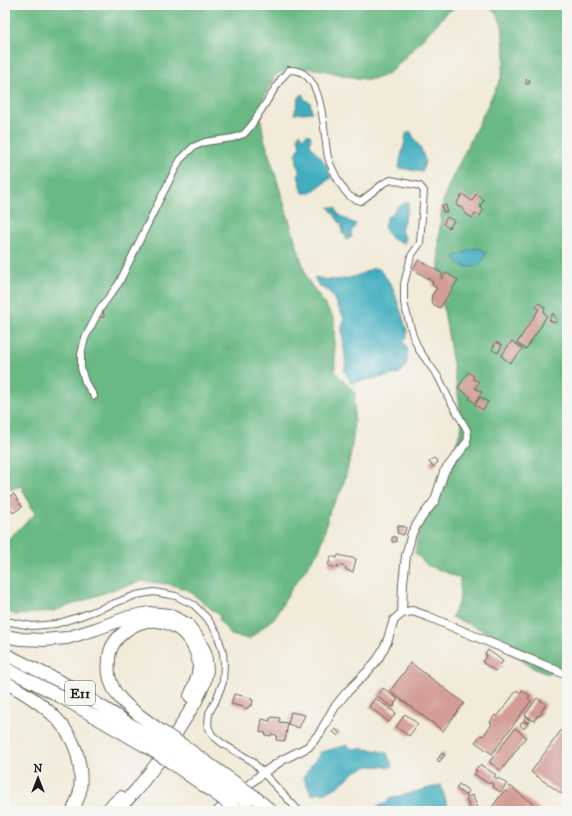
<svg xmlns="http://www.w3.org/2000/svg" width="572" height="816" font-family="'IM FELL DW Pica',serif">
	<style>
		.forest { fill: #69b984; stroke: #426a50 }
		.water { fill: #41aebf; stroke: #2e656e }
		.building { fill: #d39d95 }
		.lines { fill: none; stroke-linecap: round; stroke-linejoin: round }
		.minor-casing { stroke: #67645e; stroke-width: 8 }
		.tertiary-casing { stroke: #67645e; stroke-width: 10 }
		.motorway-casing { stroke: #67645e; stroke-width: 14 }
		.minor { stroke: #fff; stroke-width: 6 }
		.tertiary { stroke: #fff; stroke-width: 8 }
		.motorway { stroke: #fff; stroke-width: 12 }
		.motorway-bridge-casing { stroke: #67645e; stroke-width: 14; stroke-linecap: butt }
		.motorway-bridge { stroke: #fff; stroke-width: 12 }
		.labels { text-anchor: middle; stroke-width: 3.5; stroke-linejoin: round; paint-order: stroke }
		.shield { fill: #f6f6f2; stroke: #5d5d5c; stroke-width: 1 }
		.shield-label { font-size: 14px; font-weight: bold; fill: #1c1c1c }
	</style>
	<rect width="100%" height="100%" fill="#f6f6f2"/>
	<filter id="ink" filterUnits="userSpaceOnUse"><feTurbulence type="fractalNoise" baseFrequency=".025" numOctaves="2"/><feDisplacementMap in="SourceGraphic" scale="8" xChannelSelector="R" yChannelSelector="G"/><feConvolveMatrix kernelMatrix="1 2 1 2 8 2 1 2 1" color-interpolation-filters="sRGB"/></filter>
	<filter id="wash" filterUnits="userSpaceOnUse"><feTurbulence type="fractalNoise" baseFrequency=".012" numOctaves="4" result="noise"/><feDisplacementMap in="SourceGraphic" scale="16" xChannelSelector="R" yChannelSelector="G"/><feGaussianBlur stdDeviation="0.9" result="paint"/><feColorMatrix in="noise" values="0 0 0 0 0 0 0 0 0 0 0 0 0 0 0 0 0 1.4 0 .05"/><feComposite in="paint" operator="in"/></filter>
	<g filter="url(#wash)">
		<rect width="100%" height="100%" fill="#f1ebd8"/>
		<path class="forest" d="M5 5H461H459L448 12 394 69C387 74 381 78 372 79 352 80 334 71 315 69 304 68 285 68 276 75 273 78 271 84 268 88 259 106 260 119 264 138L307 279 334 318 335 372 355 392 353 438 349 463 342 489 330 510 320 549 292 588 275 617 249 639 231 635 220 621 219 615 188 590 169 584 143 581 115 589 54 611 16 615 5 611V542L35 514 21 486 5 491Z
			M482 5H567V671L557 673H545L533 668 522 660 514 649 487 632 452 617 460 599V578L427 565 415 553 420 521 438 503 462 426 459 400 439 280V238L442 206 449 184 501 78 505 58 502 25 496 13 489 8Z"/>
		<path class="water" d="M302 94 305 100 310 102 312 112 294 114 297 105 298 99Z
			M410 131 422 151 425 161 422 172 399 168C400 156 405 146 406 134Z
			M300 133 303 138 307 134 311 136 310 145 326 164 331 178 310 193H303L298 175 299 171 297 163 296 154 300 147 298 137Z
			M408 201C409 211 403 221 401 231L406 238 404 243C391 239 390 239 384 227L387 217 391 215 396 208 402 205Z
			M329 207 336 208 337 213C343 217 349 222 356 224L351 232 352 237 346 240V234L342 233V226Z
			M478 248 484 251 486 253 482 262 477 266 467 267 460 265 454 257 462 254 470 249Z
			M373 268 379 269 385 276 393 288 407 330V338L403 341 407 348V361L405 368 398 374 351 383 344 370 346 365 342 330 344 318 330 292 319 286 315 279V277C336 283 354 279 373 268Z
			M348 745 352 749C364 748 376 750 387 753L393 767 370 766 356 771 337 787 322 794 320 792 312 795 303 777 321 752Z
			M441 785 449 811H372L377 806 388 803V799Z"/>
		<g id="blocks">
			<path class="building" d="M526 79 530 80 529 84H526Z
				M462 194 472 201 476 194 484 200 480 206 481 207V208L484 209 480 216 475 214 472 218 465 213 462 208 456 205Z
				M442 205H446L447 212H443Z
				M447 217 454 221 450 227H449V228L443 224Z
				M419 260 443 274 441 278 442 279 446 273 458 280 440 308 434 305 431 300 432 298 431 297 437 288 432 285 433 282 413 269Z
				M539 303 545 308 544 313 547 315 541 326 526 349 517 343 539 309 536 307Z
				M103 308 104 317 96 318 95 309Z
				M553 313 557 320 555 323 549 320Z
				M512 341 523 349 510 363 501 356Z
				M496 342 502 345 498 353 492 350Z
				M468 372 474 376 473 379 479 382 475 388 482 392 475 403 469 399 471 397 458 388Z
				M480 397 488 402 483 410 475 405Z
				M434 458 438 462 433 467 429 462Z
				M14 494 22 507 13 513 5 499Z
				M398 526 406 527 404 535 397 533Z
				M392 537H396V542H392Z
				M338 555 356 559 353 572 346 570V567L338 565V568L328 566 331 556 337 558Z
				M488 650 503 661 500 665 501 666 499 669 498 668 495 671 482 662 487 655 485 654Z
				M411 663 464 703 443 731 390 691Z
				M383 688 398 699 394 704 395 705 394 707 393 706 392 707 377 696Z
				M517 690 520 693 522 690 530 696 528 698 531 701 492 754 475 742 481 735 483 736 492 724 490 722 495 715 497 717Z
				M234 694 251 698V700H253L252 706 250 705 249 707H248L247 709 244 708V707L231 704Z
				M375 698 396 713 389 722 369 707Z
				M537 698 546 704 541 712 542 713 540 716 538 715 534 721 525 715Z
				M291 712 305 715 299 728 288 724Z
				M405 714 418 724 409 736 396 727Z
				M526 716 530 720 528 723 524 719Z
				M272 717 280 718 279 722 288 723 285 741 276 740 277 735 271 734V736L265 735 266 733 260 732 262 719 270 721V718H272Z
				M523 721 528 724 524 729 520 725Z
				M567 722V793L565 796 531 772Z
				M515 728 526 737 501 771 489 762Z
				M335 729 340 733 338 736 333 732Z
				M442 753 445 755 439 762 437 760Z
				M481 765 496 775 494 777 497 779 498 778 507 784 500 792 492 786 493 784 491 782 489 784 474 774 477 771 475 770 478 766 479 767Z
				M459 784 469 791 466 796 456 788Z
				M510 786 542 811H491L494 808 492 807 504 791 506 792Z
				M473 795 477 807 470 810 466 797Z"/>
		</g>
	</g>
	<g filter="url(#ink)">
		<use href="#blocks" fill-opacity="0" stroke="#67645e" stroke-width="1"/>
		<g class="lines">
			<defs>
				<path id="minor" d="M94 396 85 382 81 368V354L85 338 100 309 119 283 158 203 180 160 193 147 205 142 233 138 244 134 251 126 281 79 289 70C291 70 295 70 298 71 325 80 323 134 328 157 330 165 335 174 339 182 347 194 347 197 361 201L384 183 391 180 420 186 424 191 420 243 411 256 404 284V303L413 336 419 350 439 378 448 397 467 430 468 437 466 444
					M5 621 32 626 56 624 81 616 136 595 154 592 176 596 194 605 207 618 217 633 223 653 224 664 223 682 216 700 209 713 208 726 212 735 223 744 252 761 299 811"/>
				<path id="tertiary" d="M402 613 403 583 406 556 412 533 419 521 435 500 444 472 466 444
					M241 791 263 773 284 759 308 747 320 733 334 708 346 693 367 672 378 659 387 642 394 620 402 613 412 611 427 616 567 675
					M217 811 231 800"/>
				<path id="motorway" d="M5 636 21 639 44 640 67 638 96 629 129 617 149 613 169 615 187 624 197 637 205 652 207 670 204 684 195 703 158 762 137 789 117 811
					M5 654 67 685 152 738
					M5 668 54 693 147 747
					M5 682C38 700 73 723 79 763 81 772 81 782 80 791 79 797 75 804 73 811
					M158 729C145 719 130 710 120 698 111 688 107 674 109 661 109 658 109 655 110 652 112 644 118 637 124 632 147 613 177 619 192 644 196 651 199 659 199 667 198 677 194 687 190 696
					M181 744 234 782
					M177 752 227 788
					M169 761 220 797
					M254 796 271 811
					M106 811 121 797"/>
			</defs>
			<use href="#minor" class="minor-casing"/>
			<use href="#tertiary" class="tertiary-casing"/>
			<use href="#motorway" class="motorway-casing"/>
			<use href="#minor" class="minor"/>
			<use href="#tertiary" class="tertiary"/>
			<use href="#motorway" class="motorway"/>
			<defs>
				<path id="motorway-bridge" d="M158 729 181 744
					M152 738 177 752
					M147 747 169 761
					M234 782 254 796
					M227 788 247 802
					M220 797 238 811"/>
			</defs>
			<use href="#motorway-bridge" class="motorway-bridge-casing"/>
			<use href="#motorway-bridge" class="motorway-bridge"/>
		</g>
	</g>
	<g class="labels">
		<rect class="shield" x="65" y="681" width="30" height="24" rx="3"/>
		<g class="shield-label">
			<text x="80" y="698">E11</text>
		</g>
	</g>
	<rect width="572" height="816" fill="none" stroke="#f6f6f2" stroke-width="20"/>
	<g transform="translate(38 778)" stroke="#f6f6f2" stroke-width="3" paint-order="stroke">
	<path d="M0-3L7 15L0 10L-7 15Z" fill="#1c1c1c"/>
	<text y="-6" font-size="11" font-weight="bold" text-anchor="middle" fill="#1c1c1c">N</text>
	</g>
</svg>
